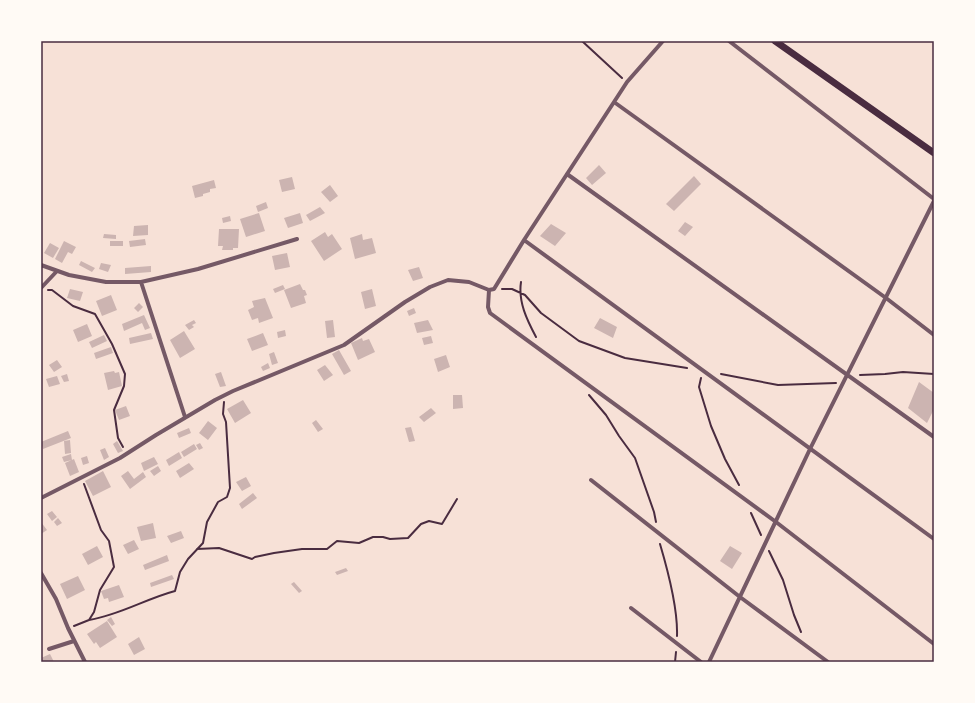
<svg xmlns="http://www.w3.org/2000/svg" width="975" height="703" font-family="Poppins,sans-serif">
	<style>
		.building { fill: #ccb4b1 }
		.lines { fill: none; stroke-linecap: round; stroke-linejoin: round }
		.path { stroke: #4a2c40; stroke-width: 2 }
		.minor { stroke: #755966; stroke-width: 4 }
		.primary { stroke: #4a2c40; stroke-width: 7 }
		.neatline { fill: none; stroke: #4a2c40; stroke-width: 1.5 }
	</style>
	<rect width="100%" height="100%" fill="#f7e1d7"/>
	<path class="building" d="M599 165 606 173 592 185 586 178Z
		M694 176 701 184 674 211 666 204Z
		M292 177 295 189 282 192 279 180Z
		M214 180 216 188 210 189V192L203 194V196L195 198 192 186Z
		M330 185 338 196 330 202 321 192Z
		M266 202 268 208 258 212 256 206Z
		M320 207 325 213 310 221 306 215Z
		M259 213 265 231 246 237 240 219Z
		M300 213 303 223 288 228 284 218Z
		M230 216 231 221 223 223 222 218Z
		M685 222 693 227 685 236 678 231Z
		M551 224 566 233 555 246 540 236Z
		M148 225V235L133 236 134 226Z
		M219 229H239L238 248H233V250H222L223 246H218Z
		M325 232 328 237 332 234 342 249 324 261 311 241Z
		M104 234 116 235V239L103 238Z
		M362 234 363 240 372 238 376 253 355 259 350 238Z
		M145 239 146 245 130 247 129 241Z
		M64 241 76 247 72 254 68 252 62 263 55 259Z
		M110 241H123V246H110Z
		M50 243 59 248 53 258 44 253Z
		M287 253 290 267 275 270 272 256Z
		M81 261 95 268 92 272 79 265Z
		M101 263 111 265 108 272 99 269Z
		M151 266V272L125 274V268Z
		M419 267 423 278 413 281 408 270Z
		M300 284 303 290H305L307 295 304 296 306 303 291 308 284 290Z
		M283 285 285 289 275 293 273 289Z
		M70 289 83 292 80 301 67 298Z
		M372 289 376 306 365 309 361 292Z
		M111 295 117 310 102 316 96 301Z
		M265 298 273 318 259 323 258 318 252 320 248 310 254 307 252 301Z
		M139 303 143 307 138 312 134 308Z
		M414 308 416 313 409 316 407 311Z
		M144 315 150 328 145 330 142 323 124 331 122 324Z
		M600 318 617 327 613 338 594 328Z
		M194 320 196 323 192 325 194 327 189 330 185 325Z
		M333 320 335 337 327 338 325 321Z
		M428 320 433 330 417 333 414 323Z
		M87 324 92 336 78 342 73 330Z
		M285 330 286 336 278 338 277 332Z
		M184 331 195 349 180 358 170 340Z
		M151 333 153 339 130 344 129 338Z
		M263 333 268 345 252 351 247 339Z
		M104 335 107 341 92 348 89 342Z
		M431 336 433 343 424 345 422 338Z
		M362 338 363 341 369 339 375 352 358 360 351 343Z
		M111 347 113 353 96 359 94 353Z
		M339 350 351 371 344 375 332 354Z
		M274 352 278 363 272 365 269 354Z
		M446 355 450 367 438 372 434 359Z
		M57 360 62 367 54 372 49 365Z
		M268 363 270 368 263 371 261 367Z
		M325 365 333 375 324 381 317 370Z
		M114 371 115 373 119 372 122 386 108 390 104 373Z
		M221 372 226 386 220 387 215 374Z
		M67 374 69 381 64 382 61 376Z
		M57 376 60 384 49 387 46 379Z
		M919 382 934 393V409L927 423 908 408Z
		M453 395H462L463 408 453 409Z
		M243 400 251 413 235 423 227 409Z
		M126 406 130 416 119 420 115 410Z
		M431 408 436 413 424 422 419 417Z
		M316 420 323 429 318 432 312 423Z
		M208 421 217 428 208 440 199 433Z
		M411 427 415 441 409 442 405 428Z
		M189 428 191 433 179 438 177 433Z
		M68 431 71 438 43 449 41 442Z
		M70 440 71 453 65 454 64 441Z
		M117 441 123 451 118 453 113 444Z
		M200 443 203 448 199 450 196 445Z
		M194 444 197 449 184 457 181 452Z
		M105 448 109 457 104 460 100 450Z
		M179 452 182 458 169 466 166 460Z
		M71 454 72 460 64 462 62 457Z
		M87 456 89 463 83 465 81 458Z
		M154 457 158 464 144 471 141 463Z
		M74 459 79 472 70 476 65 463Z
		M189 463 194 469 180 478 176 471Z
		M158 466 161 471 154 476 150 471Z
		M103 471 111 487 93 496 85 481Z
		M128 471 134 479 143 472 146 477 130 489 121 476Z
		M246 477 251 486 242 491 236 482Z
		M253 493 257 498 242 509 239 504Z
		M52 511 57 517 52 521 47 514Z
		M58 518 62 523 57 526 54 522Z
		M41 522 47 530 41 534Z
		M153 523 156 538 141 541 137 527Z
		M181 531 184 538 171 543 167 536Z
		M134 540 139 549 128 554 123 545Z
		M97 546 103 557 88 565 82 554Z
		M730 546 742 553 732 569 720 561Z
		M167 555 169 561 145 570 143 565Z
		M346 568 348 571 337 575 335 572Z
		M172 575 174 579 151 587 150 583Z
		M78 576 85 590 67 599 60 584Z
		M294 582 302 591 299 593 291 584Z
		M119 585 124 597 109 602 108 598 104 599 101 591Z
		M111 617 115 624 112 626 107 620Z
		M107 621 117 637 100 648 96 642 94 644 87 634Z
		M139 637 145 649 134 655 128 644Z
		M50 654 54 662H41V658Z"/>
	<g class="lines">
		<path class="path" d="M582 41 622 78
			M521 282C518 302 527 320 536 337
			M502 289H512L525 295 541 313 579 341 625 358 687 368
			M48 290H52L73 306 95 314 112 344 125 374 124 386 114 410 118 438 123 447
			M721 374 778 385 836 383
			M860 375 885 374 903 372 934 374
			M701 378 699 387 711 426 725 459 739 485
			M589 395 606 415 619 436 635 458 654 512 656 522
			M751 513 761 535
			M660 544C668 571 678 608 677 636
			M197 549 219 548 252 559 255 557 274 553 302 549H327L337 541 359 543 373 537H383L390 539 408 538 421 524 429 521 442 524 457 499
			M769 551 783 580 794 615 801 632
			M89 620C120 615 145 599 175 591L180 572 188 559 203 543 207 522 218 502 227 497 230 488 226 422 223 414 224 402
			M74 626 89 620 94 612 100 590 114 567 109 541 101 530 84 484
			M675 662 676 652"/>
		<path class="minor" d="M663 41 627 82 614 102 886 298 934 335
			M729 41 934 199
			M567 174 934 437
			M524 240 934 539
			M41 265 69 275 106 282H141L198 269 297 239
			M141 282 185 417
			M41 288 57 271
			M489 290 488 307 490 313 776 522 934 644
			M591 480 740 597 828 662
			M41 498 120 458 156 435 215 400 233 391 344 345 405 302 430 287 448 280 469 282 489 290 494 289 524 240 614 102
			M41 573 56 599 68 628 85 662
			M631 608 701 662
			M49 649 74 641
			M709 662 810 449 934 201"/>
		<path class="primary" d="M775 41 934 153"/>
	</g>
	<rect width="975" height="703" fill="none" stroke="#fffaf5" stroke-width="84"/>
	<rect x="42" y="42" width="891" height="619" class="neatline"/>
</svg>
